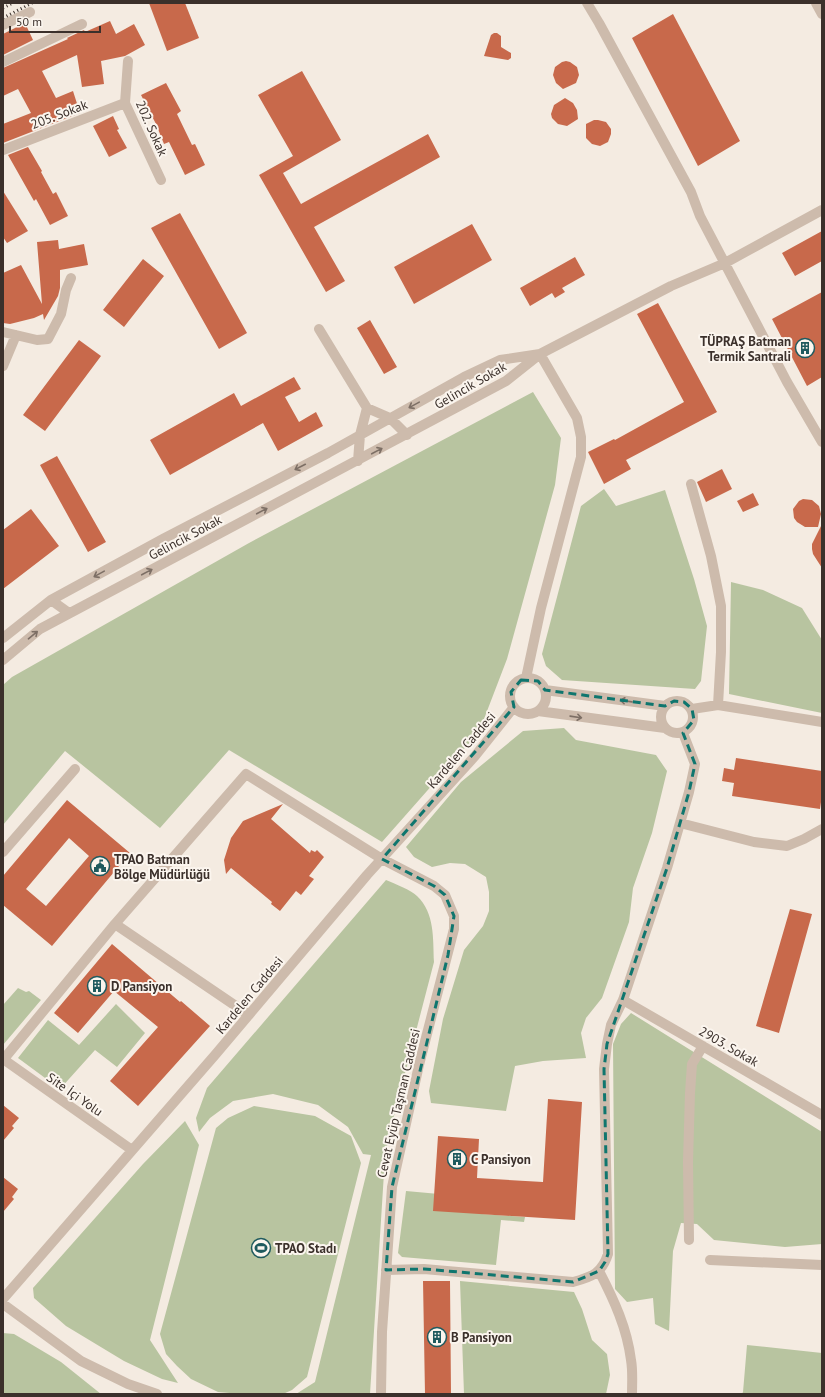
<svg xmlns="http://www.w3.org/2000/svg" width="825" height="1397" font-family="'PT Sans',sans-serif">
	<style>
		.green { fill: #b8c4a0 }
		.building { fill: #c8694b; fill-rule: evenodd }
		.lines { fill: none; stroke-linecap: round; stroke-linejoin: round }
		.minor { stroke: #cdbbac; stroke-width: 10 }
		.rail { stroke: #3b302b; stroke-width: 3; stroke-dasharray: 1 3; stroke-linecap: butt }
		.oneway { stroke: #7d6f65 }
		.marked { fill: none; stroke: #0f766e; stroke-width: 3; stroke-dasharray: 8 5; stroke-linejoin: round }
		.labels { text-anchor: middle; stroke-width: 4; stroke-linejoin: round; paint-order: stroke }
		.street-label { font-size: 13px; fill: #3b302b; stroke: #fbf5ee }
		.poi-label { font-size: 13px; font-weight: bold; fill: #3b302b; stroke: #fbf5ee; text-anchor: start }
	</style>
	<rect width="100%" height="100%" fill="#f4ebe1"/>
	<path class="green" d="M533 392 561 438 555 485 507 659 479 732 382 842 229 750 160 828 65 751 3 825V685L12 677 249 543Z
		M604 489 616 506 665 490 694 579 707 626 701 681 695 689 562 680 546 666 542 654 581 506Z
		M731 582 763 590 802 608 822 640V713L729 694Z
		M564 728 576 740 656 755 667 771 652 833 633 888 629 922 602 998 586 1018 581 1033 586 1058 543 1061 515 1066 506 1111 431 1103 429 1091 443 1019 464 950 483 926 489 911V892L486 877 465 864 450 863 432 867 414 857 406 847 461 782 523 731Z
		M386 880C395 884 411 890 417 896 435 913 433 939 434 962L389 1135 385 1157 370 1394H296L315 1382 371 1155 363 1154 348 1127 318 1105 273 1094 233 1101 210 1118 199 1132 196 1118 207 1088Z
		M18 988 26 992 29 991 41 1000 3 1045V1005Z
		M116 1004 145 1033 117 1067 95 1050 60 1089 18 1058 48 1020 79 1045Z
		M631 1013 822 1132V1244L785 1247 714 1240 697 1224 681 1223 673 1251 669 1331 655 1324 653 1298 627 1302 615 1289 613 1044 621 1024Z
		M254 1106 315 1116 351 1136 361 1163 307 1377 292 1390 283 1394H241L218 1392 191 1379 177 1366 166 1354 160 1334 216 1128 228 1118Z
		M185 1121 199 1145 150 1340 178 1383 162 1379 124 1361 66 1326 34 1298 33 1288 143 1164Z
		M406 1191 483 1198 482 1214 525 1217 524 1222 501 1220 496 1265 402 1257 398 1253Z
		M460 1281 574 1292 582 1309 592 1340 607 1354 610 1375 606 1394H464Z
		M3 1333 14 1334 61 1362 101 1394H3Z
		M747 1345 822 1353V1394H742L743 1392Z"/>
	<path class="building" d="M149 3H185L199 38 167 51Z
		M673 14 740 141 698 166 632 38Z
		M110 21 116 34 134 24 145 45 125 56 101 61 104 84 82 87 77 55 42 71 56 98 73 91 80 113 3 143V124L31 113 18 89 3 96V68L68 39 67 38 84 30 85 32Z
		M25 23 33 40 3 55V34Z
		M497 33 501 36V47L511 53V58L508 60 484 56 491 35 494 33Z
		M566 61 570 62 577 67 579 75 576 83 563 89 556 83 553 75 555 67 562 62Z
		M302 71 341 140 283 173 301 204 428 134 440 157 314 227 345 281 326 292 259 175 293 156 258 95Z
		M166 83 181 111 177 114 192 145 195 144 205 165 185 175 169 142 164 144 156 124 141 95Z
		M565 98 573 103 577 110 578 119 567 126 558 124 552 118 551 114 554 105Z
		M113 116 119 129 117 130 127 148 109 157 93 126Z
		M594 120H598L606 122 611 129V134L608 142 600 146 592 144 586 138V124Z
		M28 147 42 171 41 172 53 194 56 192 68 216 50 225 36 199 34 201 8 155Z
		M3 191 28 231 7 243 3 237Z
		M180 213 247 333 219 349 151 228Z
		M472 224 492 260 414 304 394 267Z
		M822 231V261L795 276 782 253Z
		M58 240 59 249 84 244 88 265 60 270V288L58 296 44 320 43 314 34 318 10 324 3 323V273L21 265 42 304 37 242Z
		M575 257 585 275 562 288 565 292 555 298 552 293 530 306 520 288Z
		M143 259 164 276 124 327 103 310Z
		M822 292V377L807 386 772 319Z
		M658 303 717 412 626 460 631 469 604 484 588 452 614 439 615 440 684 402 637 314Z
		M370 320 397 367 384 374 357 328Z
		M79 340 101 356 45 431 23 415Z
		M294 377 301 389 285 397 299 422 316 412 323 426 278 451 263 423 170 475 150 440 234 393 241 406Z
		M57 456 106 542 88 552 40 465Z
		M722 469 732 489 706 502 697 482Z
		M753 493 759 505 743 512 737 501Z
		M803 499 812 500 819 506 821 514 818 527H805L797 522 794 518 793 509 799 501Z
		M31 509 59 546 3 589V530Z
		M822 524V568L813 554 812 549V544Z
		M736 758 822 771V795L820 809 732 796 734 783 722 781 724 768 734 770Z
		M67 800 130 853 52 946 3 905V876ZM69 838 89 856 46 906 26 889Z
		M283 804 271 819 310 853 311 850 315 852 317 850 324 857 309 876 314 879 301 895 296 891 280 911 271 904 272 902 231 868 226 874 224 860 231 838 243 821Z
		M790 909 812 914 779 1033 756 1026Z
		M112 944 180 1002 181 1001 210 1026 138 1106 110 1081 158 1027 114 991 78 1033 54 1013Z
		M548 1099 582 1102 575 1220 433 1211 438 1136 479 1139 477 1178 543 1182Z
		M3 1105 19 1118 12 1126 14 1128 3 1141Z
		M3 1177 18 1189 12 1197 14 1199 3 1212Z
		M423 1281H450L451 1394H425Z"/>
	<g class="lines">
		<path class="minor" d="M587 3 599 23 691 192 700 216 787 382 822 442
			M816 3 822 14
			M3 25 30 12
			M128 61 125 103 161 180
			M3 62 82 24
			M3 150 125 103
			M319 329 367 408
			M3 332 37 340 48 339 61 314 66 290 71 278
			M3 366 16 335
			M358 461 360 435 367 408 390 418 407 435
			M691 484 711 556 721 606V652L718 705
			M51 600 69 613
			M3 638 51 600 163 539 328 453 464 377 500 360 540 354
			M3 660 40 629 506 381 540 354 671 286 725 263 822 210
			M526 678 541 608 581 457V437L577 418 540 354
			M510 696a18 18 0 1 1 36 0a18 18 0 1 1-36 0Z
			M545 690 665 706
			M661 717a16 16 0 1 1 32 0a16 16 0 1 1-32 0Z
			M692 709 718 705 822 722
			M538 711 665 728
			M680 823 754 842 787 846 804 839 822 829
			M3 852 75 769
			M115 924 249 1015
			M623 1000 822 1115
			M3 1059 132 1150
			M3 1060 115 924 246 774 382 859 434 886 445 895 454 916V929L419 1065 392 1187 382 1332 381 1394
			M689 1240 688 1162 690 1093 692 1064 703 1046
			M710 1260 822 1265
			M386 1270 424 1269 573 1282C592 1277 602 1273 608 1254L604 1069 607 1044 611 1025 623 1000 667 868 689 792 695 764 683 733
			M599 1271C614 1300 627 1328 631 1360 633 1371 632 1383 632 1394
			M3 1299 215 1055 367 875 475 756 514 707
			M3 1304 81 1361 128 1384 157 1394"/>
		<path class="rail" d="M3 8 13 3
			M3 18 32 3"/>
	</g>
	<defs><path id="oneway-shaft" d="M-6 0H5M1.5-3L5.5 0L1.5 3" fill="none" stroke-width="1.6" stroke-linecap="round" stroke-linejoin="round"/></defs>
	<g class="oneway">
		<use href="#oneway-shaft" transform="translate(414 405) rotate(151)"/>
		<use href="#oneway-shaft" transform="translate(377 451) rotate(-28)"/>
		<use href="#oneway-shaft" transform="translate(300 467) rotate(153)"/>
		<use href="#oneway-shaft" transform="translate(262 511) rotate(-28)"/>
		<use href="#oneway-shaft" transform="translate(147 572) rotate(-28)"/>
		<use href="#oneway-shaft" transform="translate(99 574) rotate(151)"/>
		<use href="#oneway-shaft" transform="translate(33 635) rotate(-40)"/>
		<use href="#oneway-shaft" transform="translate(626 701) rotate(-172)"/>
		<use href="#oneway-shaft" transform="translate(576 717) rotate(8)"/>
	</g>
	<path class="marked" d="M521 680 538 681 545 690 665 706 674 701 684 702 692 709 694 720 683 733 695 764 689 792 667 868 607 1044 604 1069 608 1254 605 1262 599 1271 573 1282 424 1269 386 1270 392 1187 448 955 454 916 445 895 434 886 382 859 514 707 511 692Z"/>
	<defs>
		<symbol id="building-ring" viewBox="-11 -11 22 22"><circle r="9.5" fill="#fbf5ee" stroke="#1f5a5e" stroke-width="1.5"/><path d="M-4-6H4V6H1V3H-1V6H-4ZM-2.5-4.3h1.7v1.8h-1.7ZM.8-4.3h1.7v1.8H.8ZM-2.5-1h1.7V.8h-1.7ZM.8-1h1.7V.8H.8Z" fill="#1f5a5e"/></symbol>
		<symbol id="civic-ring" viewBox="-11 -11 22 22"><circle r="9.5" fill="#fbf5ee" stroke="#1f5a5e" stroke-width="1.5"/><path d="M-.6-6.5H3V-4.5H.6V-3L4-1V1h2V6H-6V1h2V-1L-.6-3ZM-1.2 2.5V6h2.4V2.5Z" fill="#1f5a5e"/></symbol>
		<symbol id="stadium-ring" viewBox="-11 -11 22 22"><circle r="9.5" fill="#fbf5ee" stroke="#1f5a5e" stroke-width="1.5"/><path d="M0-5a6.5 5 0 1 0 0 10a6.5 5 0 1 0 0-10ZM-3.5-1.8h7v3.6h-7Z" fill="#1f5a5e"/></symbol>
	</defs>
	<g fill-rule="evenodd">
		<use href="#building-ring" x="794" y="337" width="22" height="22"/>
		<use href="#civic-ring" x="89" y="855" width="22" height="22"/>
		<use href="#building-ring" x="86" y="975" width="22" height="22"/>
		<use href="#building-ring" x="446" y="1148" width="22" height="22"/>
		<use href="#stadium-ring" x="250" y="1237" width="22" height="22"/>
		<use href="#building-ring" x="426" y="1326" width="22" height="22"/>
	</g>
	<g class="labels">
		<g class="street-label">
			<text transform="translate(59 114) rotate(-21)" y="5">205. Sokak</text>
			<text transform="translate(152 128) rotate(66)" y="5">202. Sokak</text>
			<text transform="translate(470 385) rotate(-30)" y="5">Gelincik Sokak</text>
			<text transform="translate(185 537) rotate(-28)" y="5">Gelincik Sokak</text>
			<text transform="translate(461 750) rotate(-49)" y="5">Kardelen Caddesi</text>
			<text transform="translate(249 995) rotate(-50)" y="5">Kardelen Caddesi</text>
			<text transform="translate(729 1046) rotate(30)" y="5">2903. Sokak</text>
			<text transform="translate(75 1094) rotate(35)" y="5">Site İçi Yolu</text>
			<text transform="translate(398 1103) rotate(-77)" y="5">Cevat Eyüp Taşman Caddesi</text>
		</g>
		<g class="poi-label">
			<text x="791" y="346" text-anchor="end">TÜPRAŞ Batman<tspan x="791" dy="15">Termik Santrali</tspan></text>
			<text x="114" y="864">TPAO Batman<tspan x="114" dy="15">Bölge Müdürlüğü</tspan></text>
			<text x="111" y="991">D Pansiyon</text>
			<text x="471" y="1164">C Pansiyon</text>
			<text x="275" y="1253">TPAO Stadı</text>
			<text x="451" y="1342">B Pansiyon</text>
		</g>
	</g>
	<rect width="825" height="1397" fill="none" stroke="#3b302b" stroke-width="8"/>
	<path d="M10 26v6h90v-6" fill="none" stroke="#3b302b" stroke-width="2"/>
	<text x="16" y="26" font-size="12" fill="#3b302b" stroke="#fbf5ee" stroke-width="3" paint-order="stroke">50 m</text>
</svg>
